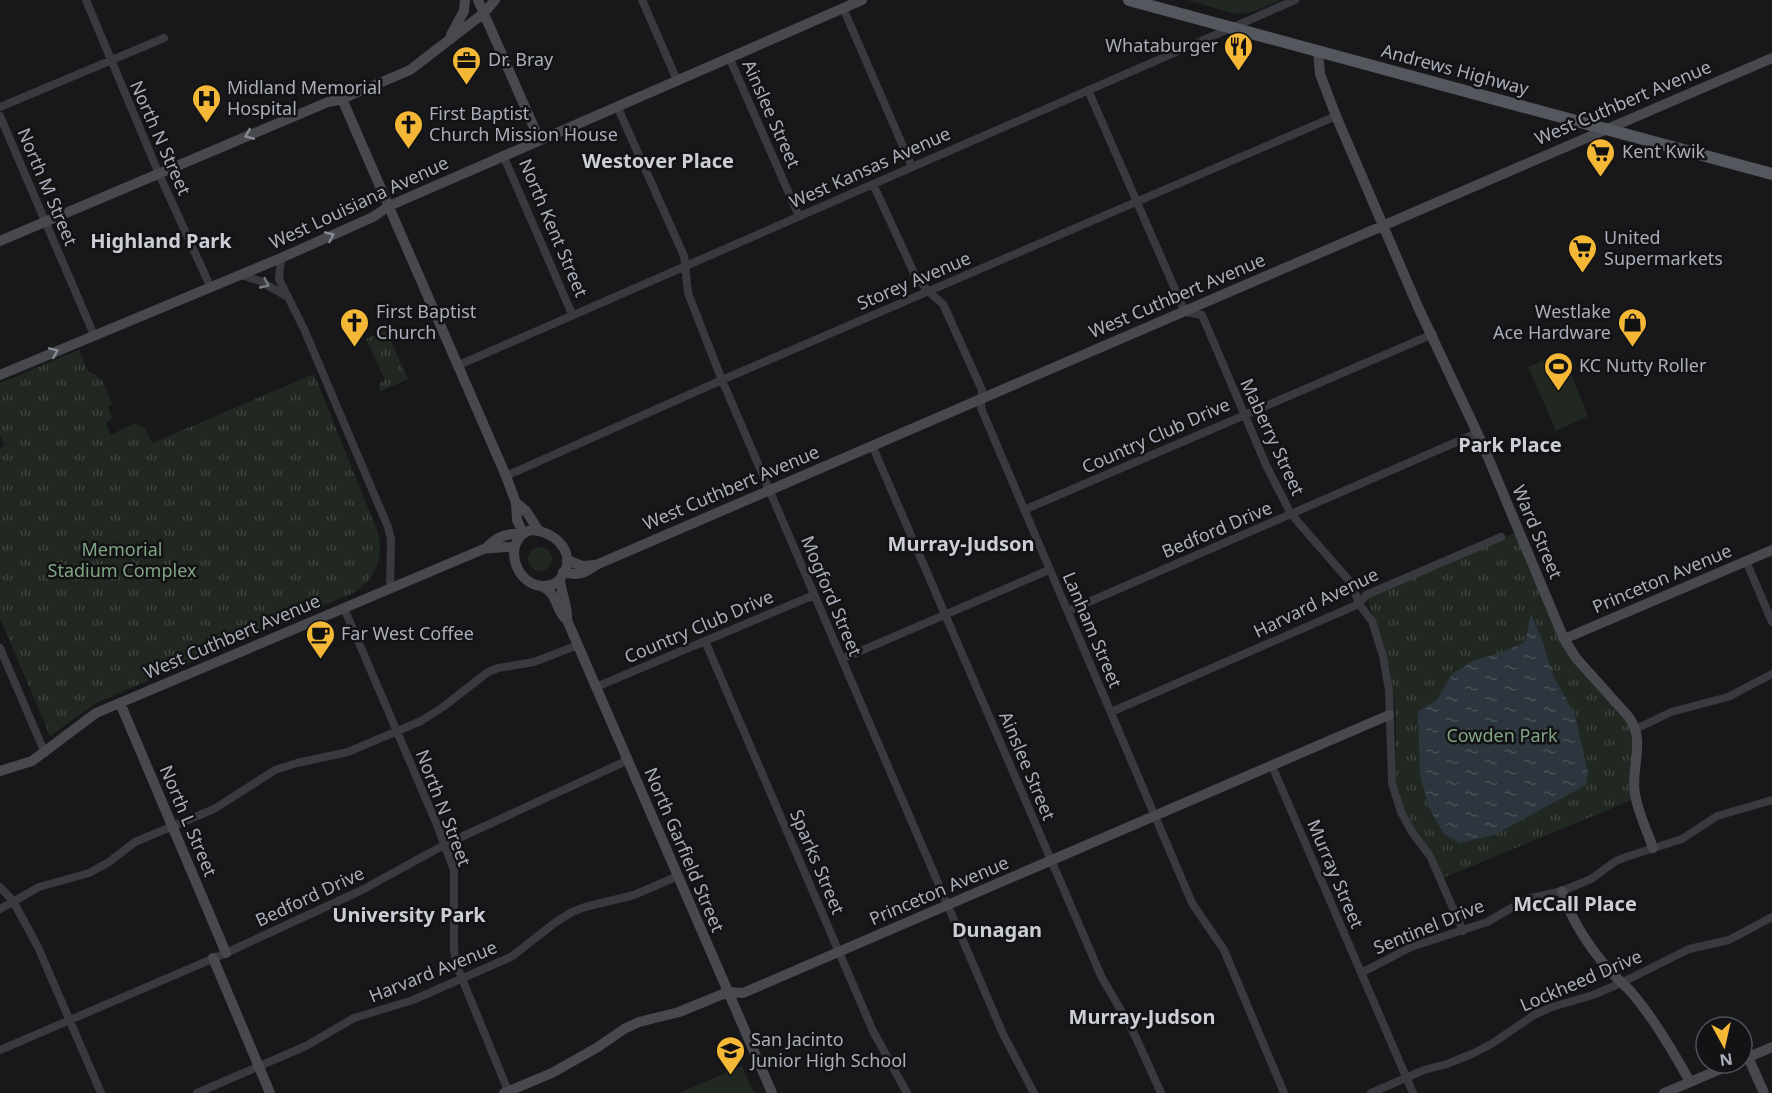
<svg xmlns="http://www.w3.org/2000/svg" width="1772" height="1093" font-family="'Noto Sans',sans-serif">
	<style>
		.grass { fill: #202821 }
		.park { fill: url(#park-tufts) }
		.water { fill: url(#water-ripples) }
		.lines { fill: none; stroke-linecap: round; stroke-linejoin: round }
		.street { stroke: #393a3f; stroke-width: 8 }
		.secondary { stroke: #47494f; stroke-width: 10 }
		.primary { stroke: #55575e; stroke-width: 12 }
		.oneway { stroke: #878b95 }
		.oneway2 { stroke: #777a83 }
		.labels { text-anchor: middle; stroke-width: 5; stroke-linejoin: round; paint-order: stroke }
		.poi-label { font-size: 18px; fill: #aaaeba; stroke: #131315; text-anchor: start }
		.street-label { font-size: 18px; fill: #aaaeba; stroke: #131315 }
		.park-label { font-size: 18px; fill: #81a584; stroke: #131315 }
		.neighbourhood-label { font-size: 20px; font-weight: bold; fill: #cbced6; stroke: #131315 }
	</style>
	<defs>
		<pattern id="park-tufts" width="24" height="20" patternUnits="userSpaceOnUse" patternTransform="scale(1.5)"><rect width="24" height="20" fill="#202821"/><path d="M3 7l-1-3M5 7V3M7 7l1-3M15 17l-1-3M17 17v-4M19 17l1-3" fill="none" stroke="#3e453f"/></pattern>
		<pattern id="water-ripples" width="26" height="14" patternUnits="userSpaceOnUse" patternTransform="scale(1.5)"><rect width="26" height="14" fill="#2d363e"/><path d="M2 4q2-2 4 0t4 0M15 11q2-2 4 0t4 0" fill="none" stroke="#495158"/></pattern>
	</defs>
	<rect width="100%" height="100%" fill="#18181a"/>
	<path class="grass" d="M1187 0H1280L1253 12 1236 14Z
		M1562 352 1588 416 1556 431 1528 367Z
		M528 559a12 12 0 1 1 24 0a12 12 0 1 1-24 0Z
		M742 1066 754 1093H679Z"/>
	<path class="park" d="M386 330 408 379 381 391 378 384 385 380 366 339Z
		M79 350 88 371 102 379 112 404 108 407 112 418 106 423 110 435 136 423 146 429 152 443 314 374 377 530C385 555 376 580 353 593L96 703 50 736 0 618V448L5 446 0 435V383Z
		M1519 531 1560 629 1635 726 1634 799 1443 878C1426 850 1403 820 1397 787 1394 771 1396 745 1396 727 1394 676 1387 645 1366 598Z"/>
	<path class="water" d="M1531 615 1541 637 1553 675 1575 715 1588 773 1586 785 1494 835 1460 843 1444 834 1428 806 1420 774 1418 711 1437 700 1452 674 1474 660 1501 653 1525 642Z"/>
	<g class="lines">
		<path class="street" d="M86 0 159 174 211 288
			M642 0 677 80
			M843 8 912 167
			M729 57 799 216
			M1088 90 1185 312 1202 315 1266 465 1291 514 1352 584 1359 604 1372 621 1383 656 1389 690 1392 783 1401 812 1412 832 1430 856 1463 931
			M617 106 684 256 688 293 722 380 1003 1034 1034 1093
			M0 107 164 38
			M0 116 94 335
			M503 155 572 314
			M873 184 914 273 928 291 943 304 982 390 981 408 1192 903 1224 950 1284 1093
			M281 258 279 279 304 329 388 527 391 539 390 589
			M241 275 260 281 286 296
			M459 365 1295 0
			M872 445 1102 978 1132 1029 1161 1093
			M506 476 722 380 1336 116
			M1024 510 1433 334
			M1746 561 1772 622
			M344 608 437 825 454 870V949L456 964 509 1093
			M1068 611 1477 433
			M705 641 873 1031 907 1093
			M0 648 45 753
			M842 659 1049 570
			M596 687 814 595
			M1111 712 1359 604 1366 595 1501 537
			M1636 729 1671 712 1728 697 1772 674
			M1272 766 1413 1093
			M0 887 13 901 38 947 101 1093
			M0 909 39 887 89 873 109 862 135 842 214 809 275 770 297 763 348 752 421 721 443 707 488 672 498 668 534 662 578 645
			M1361 973 1411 947 1487 922 1527 899 1562 891 1591 879 1616 861 1626 857 1682 839 1717 816 1772 800
			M0 1050 226 953 362 890 444 845 628 760
			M197 1093 306 1046 354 1018 413 1000 511 957 556 922 572 912 585 907 634 895 678 876
			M1371 1093 1424 1070 1447 1064 1474 1053 1493 1043 1534 1015 1552 1007 1593 995 1621 983 1689 949 1729 940 1772 917"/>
		<path class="secondary" d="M478 0 539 139
			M451 35 464 11 465 0
			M1318 52 1320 74 1336 116 1418 307 1482 443 1564 639 1576 658 1628 716C1647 740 1630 768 1635 794 1638 813 1647 830 1653 848
			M342 99 506 476 516 503 517 520 523 533
			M0 241 328 102 342 99 410 70 484 13 495 0
			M0 375 281 258 373 217 389 206 862 0
			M516 503 526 511 539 531
			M531 530C557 531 580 556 559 580 556 584 551 585 546 586 514 588 501 539 531 530Z
			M486 548C496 549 505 545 514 548
			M567 560 582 566 595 565
			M563 572C577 576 584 574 596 565L1772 58
			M560 579C561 594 568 605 567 620
			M542 586C559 595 554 609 567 620L772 1093
			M1564 639 1772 550
			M120 703 226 953
			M0 771 32 761 96 713 486 548C497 537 506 533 521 534
			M1562 891C1571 919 1589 947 1609 970 1616 978 1625 985 1632 993 1655 1020 1673 1051 1690 1082
			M213 958 270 1093
			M1748 1057 1764 1093
			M1742 1060 1772 1047
			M504 1093 552 1073 598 1047 624 1029 639 1022 679 1012 728 992 743 993 1389 715
			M1664 1093 1735 1063"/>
		<path class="primary" d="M1129 0 1772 174"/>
	</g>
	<defs><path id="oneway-chevron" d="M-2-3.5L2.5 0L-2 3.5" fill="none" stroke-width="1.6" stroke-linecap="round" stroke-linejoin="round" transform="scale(1.5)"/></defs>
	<g class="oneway">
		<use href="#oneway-chevron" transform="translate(249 135) rotate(157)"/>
		<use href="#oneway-chevron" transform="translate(330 236) rotate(-24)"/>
		<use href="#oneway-chevron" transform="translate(54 352) rotate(-23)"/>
	</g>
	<use class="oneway2" href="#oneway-chevron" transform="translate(265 284) rotate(25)"/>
	<defs>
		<symbol id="restaurant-pin" viewBox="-11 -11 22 30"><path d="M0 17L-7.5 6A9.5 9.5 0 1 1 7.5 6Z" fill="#f4b836" stroke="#131315"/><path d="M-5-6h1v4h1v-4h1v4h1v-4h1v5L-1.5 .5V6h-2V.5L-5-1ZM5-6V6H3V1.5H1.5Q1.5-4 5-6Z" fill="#111"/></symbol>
		<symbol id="office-pin" viewBox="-11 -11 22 30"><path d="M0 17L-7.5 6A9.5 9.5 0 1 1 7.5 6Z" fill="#f4b836" stroke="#131315"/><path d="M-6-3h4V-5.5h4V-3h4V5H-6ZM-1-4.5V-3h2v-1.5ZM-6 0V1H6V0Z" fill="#111"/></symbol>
		<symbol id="hospital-pin" viewBox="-11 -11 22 30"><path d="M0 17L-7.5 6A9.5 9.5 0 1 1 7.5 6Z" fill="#f4b836" stroke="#131315"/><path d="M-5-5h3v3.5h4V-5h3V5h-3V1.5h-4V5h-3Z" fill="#111"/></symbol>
		<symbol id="church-pin" viewBox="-11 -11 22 30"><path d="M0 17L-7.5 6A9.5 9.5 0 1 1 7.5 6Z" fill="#f4b836" stroke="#131315"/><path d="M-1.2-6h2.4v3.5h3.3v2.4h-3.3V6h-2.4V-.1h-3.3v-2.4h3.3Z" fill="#111"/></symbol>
		<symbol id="supermarket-pin" viewBox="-11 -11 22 30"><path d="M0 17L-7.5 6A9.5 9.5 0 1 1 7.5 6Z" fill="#f4b836" stroke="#131315"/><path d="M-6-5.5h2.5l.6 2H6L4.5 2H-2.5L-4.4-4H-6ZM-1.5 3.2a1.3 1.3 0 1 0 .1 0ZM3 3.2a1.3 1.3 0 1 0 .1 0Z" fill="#111"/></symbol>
		<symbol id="shop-pin" viewBox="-11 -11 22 30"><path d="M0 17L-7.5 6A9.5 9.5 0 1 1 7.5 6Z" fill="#f4b836" stroke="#131315"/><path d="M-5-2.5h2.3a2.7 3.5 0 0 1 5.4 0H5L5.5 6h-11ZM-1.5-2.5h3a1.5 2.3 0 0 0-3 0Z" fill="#111"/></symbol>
		<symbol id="stadium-pin" viewBox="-11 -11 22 30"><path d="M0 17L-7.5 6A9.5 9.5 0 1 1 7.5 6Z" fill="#f4b836" stroke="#131315"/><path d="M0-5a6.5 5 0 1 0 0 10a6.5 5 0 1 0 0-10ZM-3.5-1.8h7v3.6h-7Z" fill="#111"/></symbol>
		<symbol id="cafe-pin" viewBox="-11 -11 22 30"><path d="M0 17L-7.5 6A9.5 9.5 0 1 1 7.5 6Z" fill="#f4b836" stroke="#131315"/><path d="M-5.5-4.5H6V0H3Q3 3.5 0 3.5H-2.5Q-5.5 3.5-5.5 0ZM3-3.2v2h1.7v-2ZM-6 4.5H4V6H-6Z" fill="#111"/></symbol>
		<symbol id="school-pin" viewBox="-11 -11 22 30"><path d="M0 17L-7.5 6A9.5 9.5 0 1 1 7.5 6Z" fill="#f4b836" stroke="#131315"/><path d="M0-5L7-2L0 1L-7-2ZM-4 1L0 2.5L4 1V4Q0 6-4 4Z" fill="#111"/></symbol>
	</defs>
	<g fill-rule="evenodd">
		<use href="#restaurant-pin" x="1222" y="30" width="33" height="45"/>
		<use href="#office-pin" x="450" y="44" width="33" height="45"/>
		<use href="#hospital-pin" x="190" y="82" width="33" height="45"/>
		<use href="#church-pin" x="392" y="108" width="33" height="45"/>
		<use href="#supermarket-pin" x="1584" y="136" width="33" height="45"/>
		<use href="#supermarket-pin" x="1566" y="232" width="33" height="45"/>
		<use href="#church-pin" x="338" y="306" width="33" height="45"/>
		<use href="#shop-pin" x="1616" y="306" width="33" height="45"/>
		<use href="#stadium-pin" x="1542" y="350" width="33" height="45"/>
		<use href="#cafe-pin" x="304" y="618" width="33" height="45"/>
		<use href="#school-pin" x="714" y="1034" width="33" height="45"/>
	</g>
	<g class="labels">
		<g class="poi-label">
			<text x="1218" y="52" text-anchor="end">Whataburger</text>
			<text x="488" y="66">Dr. Bray</text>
			<text x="227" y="94">Midland Memorial<tspan x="227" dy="21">Hospital</tspan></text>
			<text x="429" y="120">First Baptist<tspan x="429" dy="21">Church Mission House</tspan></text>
			<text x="1622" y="158">Kent Kwik</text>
			<text x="1604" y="244">United<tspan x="1604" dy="21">Supermarkets</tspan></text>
			<text x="376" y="318">First Baptist<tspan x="376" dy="21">Church</tspan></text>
			<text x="1611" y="318" text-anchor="end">Westlake<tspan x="1611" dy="21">Ace Hardware</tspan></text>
			<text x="1579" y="372">KC Nutty Roller</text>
			<text x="341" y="640">Far West Coffee</text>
			<text x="751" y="1046">San Jacinto<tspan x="751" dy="21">Junior High School</tspan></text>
		</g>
		<g class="street-label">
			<text transform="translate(1455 70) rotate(15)" y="6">Andrews Highway</text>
			<text transform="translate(1623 103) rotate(-23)" y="6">West Cuthbert Avenue</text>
			<text transform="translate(771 114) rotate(66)" y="6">Ainslee Street</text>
			<text transform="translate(160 138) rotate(66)" y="6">North N Street</text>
			<text transform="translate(870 168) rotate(-24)" y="6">West Kansas Avenue</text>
			<text transform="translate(47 187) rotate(67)" y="6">North M Street</text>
			<text transform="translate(359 203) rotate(-25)" y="6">West Louisiana Avenue</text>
			<text transform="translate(553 228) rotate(67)" y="6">North Kent Street</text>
			<text transform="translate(914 281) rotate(-23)" y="6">Storey Avenue</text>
			<text transform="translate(1177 296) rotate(-23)" y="6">West Cuthbert Avenue</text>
			<text transform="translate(1156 436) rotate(-24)" y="6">Country Club Drive</text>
			<text transform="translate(1272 437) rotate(65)" y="6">Maberry Street</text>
			<text transform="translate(731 488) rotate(-23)" y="6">West Cuthbert Avenue</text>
			<text transform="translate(1217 530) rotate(-23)" y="6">Bedford Drive</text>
			<text transform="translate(1537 532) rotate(67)" y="6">Ward Street</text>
			<text transform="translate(1662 579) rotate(-23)" y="6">Princeton Avenue</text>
			<text transform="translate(831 596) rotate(67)" y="6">Mogford Street</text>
			<text transform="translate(1316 603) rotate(-26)" y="6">Harvard Avenue</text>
			<text transform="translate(699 627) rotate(-23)" y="6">Country Club Drive</text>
			<text transform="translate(1092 630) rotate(67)" y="6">Lanham Street</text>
			<text transform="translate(232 637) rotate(-23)" y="6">West Cuthbert Avenue</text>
			<text transform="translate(1027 766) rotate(67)" y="6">Ainslee Street</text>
			<text transform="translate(443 808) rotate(69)" y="6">North N Street</text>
			<text transform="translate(188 821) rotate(67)" y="6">North L Street</text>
			<text transform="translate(684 850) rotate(67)" y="6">North Garfield Street</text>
			<text transform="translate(817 862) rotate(67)" y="6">Sparks Street</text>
			<text transform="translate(1335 874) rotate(67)" y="6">Murray Street</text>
			<text transform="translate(939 891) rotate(-23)" y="6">Princeton Avenue</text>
			<text transform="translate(310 897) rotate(-25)" y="6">Bedford Drive</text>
			<text transform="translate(1429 927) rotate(-22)" y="6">Sentinel Drive</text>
			<text transform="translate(433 972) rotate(-22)" y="6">Harvard Avenue</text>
			<text transform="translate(1581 981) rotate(-23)" y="6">Lockheed Drive</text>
		</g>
		<g class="park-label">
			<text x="122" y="556">Memorial<tspan x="122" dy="21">Stadium Complex</tspan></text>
			<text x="1502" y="742">Cowden Park</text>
		</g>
		<g class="neighbourhood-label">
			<text x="658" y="168">Westover Place</text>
			<text x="161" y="248">Highland Park</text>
			<text x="1510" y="452">Park Place</text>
			<text x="961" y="551">Murray-Judson</text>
			<text x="1575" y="911">McCall Place</text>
			<text x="409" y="922">University Park</text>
			<text x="997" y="937">Dunagan</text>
			<text x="1142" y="1024">Murray-Judson</text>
		</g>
	</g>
	<g transform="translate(1724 1045) rotate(172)"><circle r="28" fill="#131315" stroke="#4f5157" stroke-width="1.5"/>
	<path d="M0-4.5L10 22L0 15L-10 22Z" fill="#f4b836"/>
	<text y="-9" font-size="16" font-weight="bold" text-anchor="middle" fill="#aaaeba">N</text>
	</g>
</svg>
